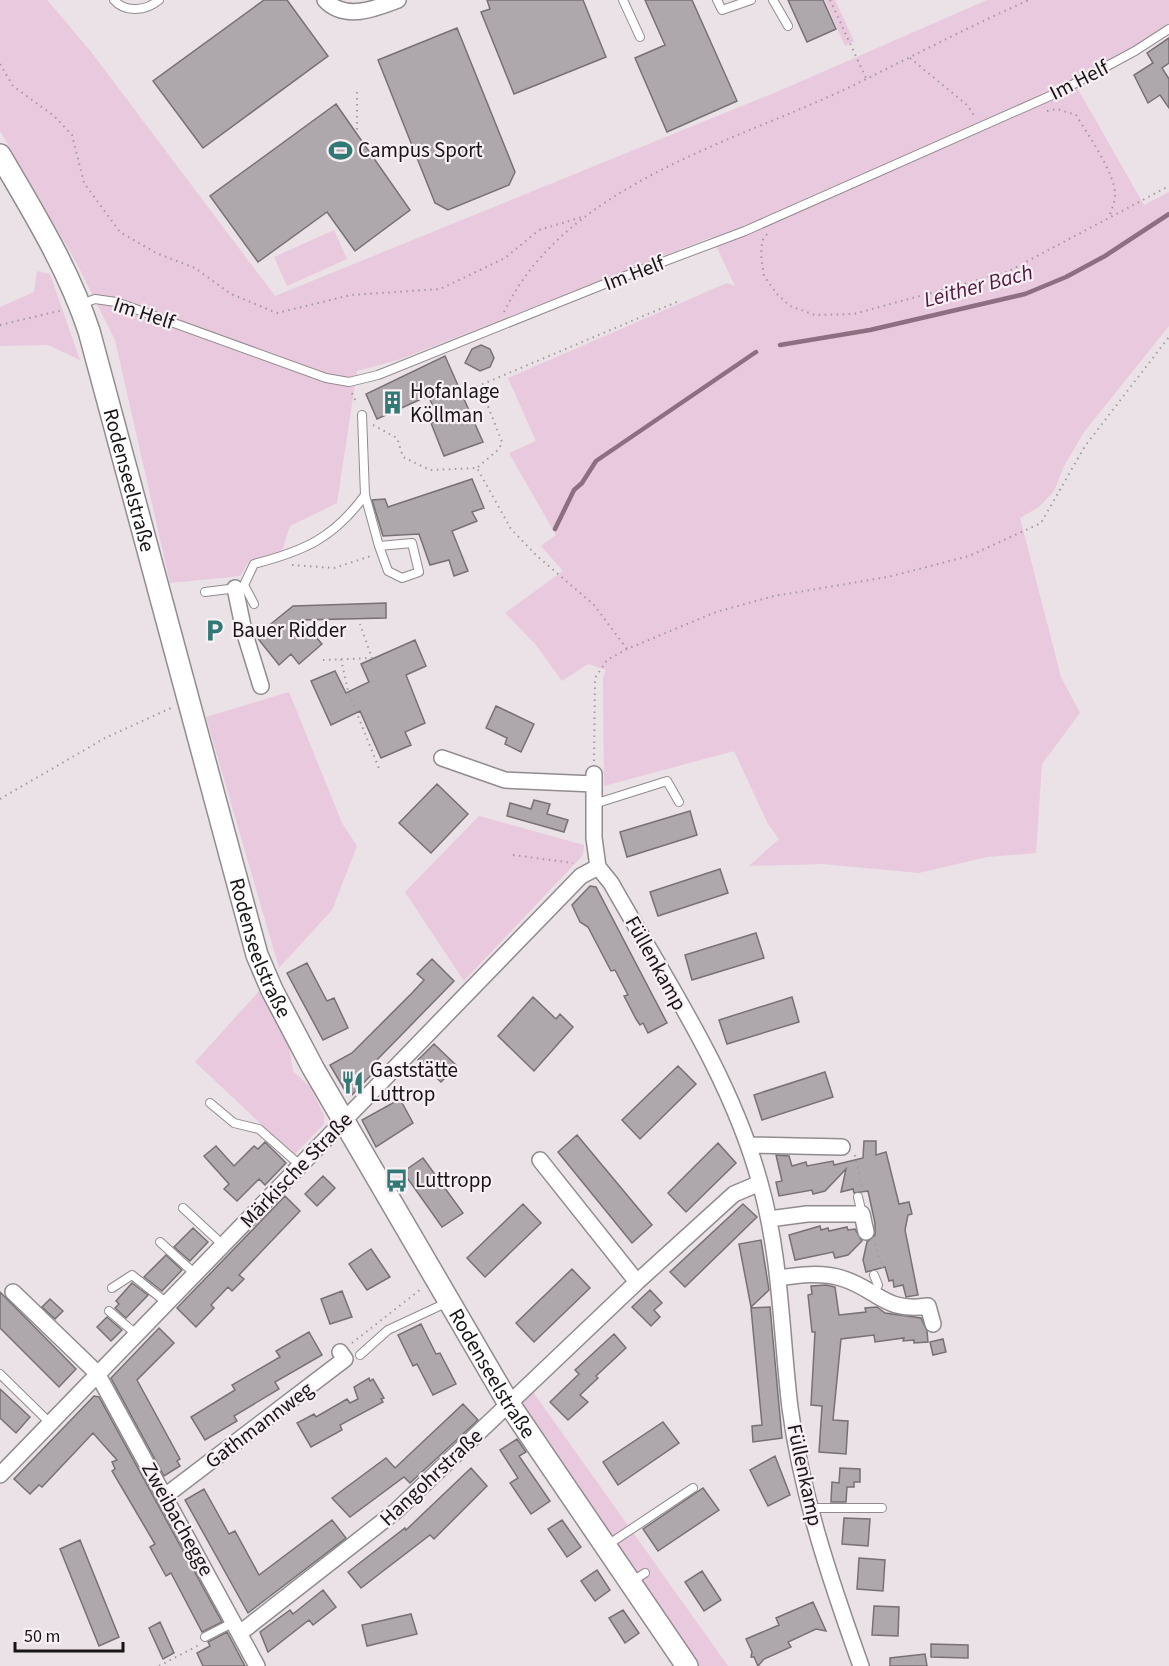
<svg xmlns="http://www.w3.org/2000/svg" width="1169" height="1666" font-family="'Source Sans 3',sans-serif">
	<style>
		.green { fill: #e9c9dd }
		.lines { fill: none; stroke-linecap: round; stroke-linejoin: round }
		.stream { stroke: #8c6f81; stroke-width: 4.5 }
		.building { fill: #aea7ac; stroke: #777175; stroke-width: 1.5 }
		.lane-casing { stroke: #918b8f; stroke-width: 10 }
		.street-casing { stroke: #918b8f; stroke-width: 18 }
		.secondary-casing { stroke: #918b8f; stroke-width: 24 }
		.path { stroke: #a19b9f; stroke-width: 2; stroke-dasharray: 1.5 4.5; stroke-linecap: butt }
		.lane { stroke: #fff; stroke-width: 8 }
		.street { stroke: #fff; stroke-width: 15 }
		.secondary { stroke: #fff; stroke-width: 21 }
		.labels { text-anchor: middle; stroke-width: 4.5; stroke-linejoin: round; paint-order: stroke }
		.street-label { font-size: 21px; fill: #181517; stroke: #f7eff4 }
		.poi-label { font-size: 21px; fill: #181517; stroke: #f7eff4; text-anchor: start }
		.water-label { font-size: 22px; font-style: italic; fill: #4c1b3e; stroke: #f7eff4 }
	</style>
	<rect width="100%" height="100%" fill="#eae2e7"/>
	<path class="green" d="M0 0H47L49 2 92 53 275 296 779 91 987 0H1169V28L1075 84 1144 205 1169 192V326L1084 432 1064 466 1054 491 1039 507 1020 518 1061 677 1080 713 1042 764 1036 853 987 857 919 873 822 864 749 866 779 839 768 824 734 751 604 786 603 678 606 670 588 664 562 681 536 645 505 613 563 571 541 546 556 535 509 453 536 441 508 378 727 283 735 286 712 237 398 360 357 371 337 503 290 526 282 551 249 561 240 576 170 583 115 340 76 262 0 131Z
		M825 0H835L854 41 845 46Z
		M334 230 347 259 287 286 274 257Z
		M37 271 50 274 80 360 48 345 0 346V307L34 292Z
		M289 692 342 823 357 846 332 910 279 968 206 717Z
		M479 816 584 845 583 855 464 981 405 892Z
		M260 990 289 1047 293 1071 310 1087 324 1115V1124L294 1155 195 1062Z
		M533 1392 728 1666H690L511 1405Z"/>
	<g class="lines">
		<path class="stream" d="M780 345 870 330 1025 294 1066 277 1105 256 1169 214
			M555 529 574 490 582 483 596 461 756 352"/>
	</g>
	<path class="building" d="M264 0H287L328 56 203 148 153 81Z
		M487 0H583L606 57 514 94 481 12 490 9Z
		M645 0H692L737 101 667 132 635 58 665 45Z
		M788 0H823L836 29 807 42Z
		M457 28 515 172 509 185 448 210 435 203 378 60Z
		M1169 38V63L1162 68 1169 79V108L1160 95 1148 103 1134 75 1153 63 1147 53Z
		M336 104 410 210 355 251 327 212 258 262 210 196Z
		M481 345 490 349 494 358 490 367 480 371 465 363 472 349Z
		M445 356 483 442 444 456 431 423 440 420 428 396 377 419 366 394Z
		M472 479 484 508 472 512 477 521 452 531 468 571 454 576 449 560 430 565 419 534 383 536 372 500 385 499 388 507Z
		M386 603V618L301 620 322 644 299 664 291 654 279 665 256 636 293 606Z
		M415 640 426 666 406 675 425 723 405 732 411 745 381 758 360 711 331 725 311 681 335 671 346 693 369 682 361 664Z
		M496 706 534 724 521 752 505 744 507 738 486 728Z
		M437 784 468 814 431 853 399 823Z
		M534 800 550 804 547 814 568 820 564 832 507 816 510 803 531 809Z
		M690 811 697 835 627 857 620 832Z
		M720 869 728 893 658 916 650 892Z
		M590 886 596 887 667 1023 648 1033 643 1023 640 1025 636 1019 624 996 628 995 615 970 611 971 588 927 580 922 572 905Z
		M756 933 764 958 692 980 685 955Z
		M432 959 454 981 371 1066 375 1071 352 1095 347 1094 330 1065 352 1053 412 993 424 980 417 974Z
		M307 963 327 1001 334 998 348 1028 323 1040 287 973Z
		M533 997 556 1019 560 1014 573 1027 534 1071 498 1036Z
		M792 997 799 1022 727 1044 719 1020Z
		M434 1044 457 1066 441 1082 418 1060Z
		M678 1066 696 1084 640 1139 622 1120Z
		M825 1072 833 1097 762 1120 754 1095Z
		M400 1099 413 1123 376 1147 362 1120Z
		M577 1135 652 1225 632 1243 558 1152Z
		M864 1141H876V1155L886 1152 899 1204 909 1202 912 1214 908 1215 905 1230 918 1295 906 1297 903 1285 894 1287 893 1280 889 1281 885 1267 866 1272 863 1260 867 1242 875 1235V1223L868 1191 854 1193 853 1189 841 1192 846 1169 825 1191 813 1194 812 1190 779 1196 776 1182 782 1181 776 1155 789 1156 792 1166 806 1162 807 1166 833 1161 834 1165 863 1158Z
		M265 1142 286 1163 265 1185 259 1179 237 1201 224 1189 229 1184 204 1156 216 1146 234 1166 254 1146 258 1149Z
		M718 1143 736 1163 686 1212 668 1193Z
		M423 1158 463 1213 442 1227 403 1172Z
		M323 1176 335 1188 317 1206 305 1194Z
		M285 1196 300 1211 239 1275 244 1279 232 1291 228 1287 211 1305 214 1308 196 1327 177 1308Z
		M523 1204 541 1223 485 1277 467 1258Z
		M743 1204 757 1217 685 1287 670 1272Z
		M820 1226 821 1230 828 1228 829 1231 847 1227 848 1230 855 1229 862 1241 848 1255 835 1258 833 1252 795 1260 789 1235Z
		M193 1228 208 1242 190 1261 174 1247Z
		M761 1240 769 1290 751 1307 739 1244Z
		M371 1249 390 1277 367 1290 349 1264Z
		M166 1255 182 1270 162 1291 144 1277Z
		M572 1269 590 1288 534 1342 516 1323Z
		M132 1283 148 1295 126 1318 115 1308 119 1304 116 1301Z
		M826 1285 835 1287 839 1315 866 1312 865 1308 877 1307 885 1313 921 1318 927 1331 928 1342 914 1343V1340L903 1341 904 1338 875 1342 874 1335 841 1339 833 1420 848 1421 846 1454 819 1452 822 1406 811 1405 815 1332H812L808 1295 812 1294 811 1286Z
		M650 1290 662 1303 654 1310 660 1317 651 1326 632 1307Z
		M342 1291 352 1317 330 1324 321 1299Z
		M0 1292 76 1369 59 1387 0 1328Z
		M50 1299 63 1311 55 1319 42 1307Z
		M770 1307 782 1438 753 1442 752 1426 762 1425 751 1308Z
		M107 1317 122 1330 111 1341 97 1327Z
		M421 1324 436 1354 440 1353 456 1384 433 1395 417 1364 413 1366 398 1335Z
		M159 1328 174 1343 137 1380 180 1459 177 1461 180 1466 164 1476 111 1378Z
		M309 1332 322 1355 275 1382 279 1389 234 1416 237 1421 205 1440 191 1417 235 1390 232 1385 280 1357 276 1351Z
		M614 1334 626 1348 596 1376 598 1378 580 1395 588 1402 568 1420 550 1402 579 1374 575 1370Z
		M943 1339 946 1352 933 1355 930 1342Z
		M369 1378 370 1381 373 1379 384 1398 381 1399 383 1402 340 1425 342 1430 311 1447 297 1423 314 1414 316 1417 347 1399 350 1403 358 1399 354 1387Z
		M0 1389 30 1417 16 1433 0 1418Z
		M94 1396 99 1397 222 1622 202 1632 171 1573 166 1576 150 1547 155 1544 112 1471 115 1469 112 1462 117 1460 93 1433 42 1487 39 1485 30 1494 14 1479Z
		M463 1404 478 1420 410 1483 404 1477 350 1517 332 1498 386 1458 395 1468Z
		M663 1422 679 1443 618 1485 603 1462Z
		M517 1439 526 1452 519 1456 550 1501 531 1514 510 1483 518 1478 500 1450Z
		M775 1456 790 1495 768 1506 750 1470Z
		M471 1468 487 1486 434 1539 430 1535 361 1588 348 1572 405 1528 406 1530Z
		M840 1468 860 1469V1482H854V1487H847L846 1502H831L832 1482 839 1483Z
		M703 1488 719 1510 658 1551 643 1529Z
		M204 1489 229 1534 235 1531 259 1575 332 1520 346 1538 248 1613 185 1500Z
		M844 1518 870 1519 868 1546 842 1544Z
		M562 1520 581 1547 567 1557 548 1529Z
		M80 1540 119 1637 99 1646 60 1549Z
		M859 1558 885 1560 883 1591 857 1589Z
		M597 1570 610 1590 595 1601 581 1581Z
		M702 1571 721 1600 704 1611 685 1582Z
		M323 1590 336 1607 313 1625 309 1620 268 1652 260 1632 290 1610 293 1614Z
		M813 1602 826 1631 816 1629 788 1642 791 1647 764 1659 758 1666 754 1657H751L752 1652 746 1639 779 1625 776 1618Z
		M874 1606 899 1607 898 1636 872 1635Z
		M623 1610 639 1633 625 1643 609 1618Z
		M411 1614 417 1634 367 1646 362 1625Z
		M160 1622 174 1653 163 1659 149 1628Z
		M227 1632 245 1666H203L197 1653 210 1646 208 1642Z
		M931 1644 968 1645V1658L931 1657Z
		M925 1654 927 1666H890V1658Z"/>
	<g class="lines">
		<defs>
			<path id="lane" d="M114 0C125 13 146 11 159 0
				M623 0 640 37
				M717 0 722 10 751 0
				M773 0 788 26
				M81 304 95 299 116 302 326 378 349 382 378 375 612 281 745 231 1059 92 1135 51 1169 29
				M362 415 365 495 379 546 412 543 419 572 402 578 388 571 379 546
				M205 592 237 588
				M254 604 244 585 254 564C304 551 334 538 365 495
				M594 804 667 781 679 802
				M210 1103 234 1123 259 1129 301 1166
				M858 1197 862 1214
				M183 1208 223 1245
				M160 1242 195 1274
				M112 1288 132 1275 167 1303
				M873 1294 878 1285 874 1275
				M109 1311 136 1334
				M360 1355 388 1330 448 1302
				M0 1374 50 1423
				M810 1508H882
				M606 1546 693 1488
				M631 1582 645 1573
				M205 1637 234 1622"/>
			<path id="street" d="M325 0C345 21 375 9 398 0
				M235 588 244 631 261 686
				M442 758 505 780 594 784
				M594 774V838L598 867 611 883C665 979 731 1076 760 1183 781 1257 781 1332 790 1408 802 1497 831 1582 861 1666
				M748 1145 842 1147
				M540 1160 637 1282
				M769 1219 807 1214H862L866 1232
				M779 1278C799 1275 821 1272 841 1278 878 1289 884 1313 928 1306L933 1324
				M13 1292 97 1373 257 1666
				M0 1475 581 876 598 867
				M165 1496 345 1359 340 1352
				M240 1633 396 1511 637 1282 734 1194 760 1183"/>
			<g id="secondary">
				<path id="s1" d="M0 155C34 213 68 268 89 331L257 955 272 990 313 1068 509 1404 687 1666"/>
			</g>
		</defs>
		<use href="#lane" class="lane-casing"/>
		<use href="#street" class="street-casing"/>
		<use href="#secondary" class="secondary-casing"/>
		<path class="path" d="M830 0 866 78
			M910 58 967 105 976 118
			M0 64 13 86 54 116 72 135 84 183 120 232 156 253 195 268 231 294 277 313 351 295 440 289 505 258 539 230 582 217
			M357 92V133
			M1047 111 1057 109 1076 115C1087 133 1116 175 1115 195 1115 202 1111 211 1109 218
			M767 234 762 241 761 255 764 276 777 294 790 306 815 315 854 314 1007 272 1169 186
			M504 312C565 185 732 143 850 87 909 58 968 27 1029 0
			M0 325 63 310
			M471 389 679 301
			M352 393 357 404
			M373 425 397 438 403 457 430 470 477 468 511 529 536 555 594 605 627 649
			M478 467 499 449 502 442 480 386
			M292 565 334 568 371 556
			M341 659 348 691 380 771
			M323 660 372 658 360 624
			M594 761 595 678 607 660 627 649 716 612 774 596 888 577 969 556 1041 523 1085 446 1169 337
			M0 799 105 738 171 708
			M513 855 573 863
			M855 1155 862 1187
			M875 1244 882 1268
			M352 1343 421 1289
			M159 1666 199 1645"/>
		<use href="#lane" class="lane"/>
		<use href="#street" class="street"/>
		<use href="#secondary" class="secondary"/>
	</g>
	<defs>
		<symbol id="stadium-bare" viewBox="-9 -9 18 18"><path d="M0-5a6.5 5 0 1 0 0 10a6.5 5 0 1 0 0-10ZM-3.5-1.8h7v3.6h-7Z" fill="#307975" stroke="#f7eff4" stroke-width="2.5" paint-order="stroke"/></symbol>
		<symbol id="building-bare" viewBox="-9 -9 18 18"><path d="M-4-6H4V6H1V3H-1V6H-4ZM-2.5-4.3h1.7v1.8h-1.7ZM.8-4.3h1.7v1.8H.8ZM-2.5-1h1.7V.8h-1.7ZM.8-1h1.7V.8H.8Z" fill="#307975" stroke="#f7eff4" stroke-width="2.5" paint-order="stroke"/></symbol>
		<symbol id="parking-bare" viewBox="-9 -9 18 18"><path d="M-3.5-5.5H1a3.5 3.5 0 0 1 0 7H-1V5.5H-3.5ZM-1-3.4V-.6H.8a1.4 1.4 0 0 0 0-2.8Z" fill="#307975" stroke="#f7eff4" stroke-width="2.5" paint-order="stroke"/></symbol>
		<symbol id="restaurant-bare" viewBox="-9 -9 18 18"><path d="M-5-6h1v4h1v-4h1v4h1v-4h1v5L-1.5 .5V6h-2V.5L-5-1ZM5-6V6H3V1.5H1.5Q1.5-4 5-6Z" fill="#307975" stroke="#f7eff4" stroke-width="2.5" paint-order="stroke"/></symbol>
		<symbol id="bus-bare" viewBox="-9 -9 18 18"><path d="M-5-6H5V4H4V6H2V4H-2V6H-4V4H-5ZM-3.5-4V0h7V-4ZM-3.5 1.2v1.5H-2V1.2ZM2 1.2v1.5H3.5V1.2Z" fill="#307975" stroke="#f7eff4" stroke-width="2.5" paint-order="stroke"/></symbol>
	</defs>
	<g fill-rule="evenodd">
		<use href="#stadium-bare" x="324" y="134" width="33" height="33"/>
		<use href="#building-bare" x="376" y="386" width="33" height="33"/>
		<use href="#parking-bare" x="198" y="614" width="33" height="33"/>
		<use href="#restaurant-bare" x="336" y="1066" width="33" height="33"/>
		<use href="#bus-bare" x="380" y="1164" width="33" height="33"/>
	</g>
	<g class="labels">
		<g class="street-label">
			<text transform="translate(1079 80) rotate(-27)" y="7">Im Helf</text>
			<text transform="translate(634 273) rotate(-21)" y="7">Im Helf</text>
			<text transform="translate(144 313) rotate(18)" y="7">Im Helf</text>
			<text dy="7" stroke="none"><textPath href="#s1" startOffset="352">Rodenseelstraße</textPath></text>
			<text dy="7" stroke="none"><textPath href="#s1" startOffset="838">Rodenseelstraße</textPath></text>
			<text transform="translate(656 963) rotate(61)" y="7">Füllenkamp</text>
			<text transform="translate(296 1170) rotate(-46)" y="7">Märkische Straße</text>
			<text dy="7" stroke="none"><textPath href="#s1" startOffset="1324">Rodenseelstraße</textPath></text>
			<text transform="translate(259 1425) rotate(-37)" y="7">Gathmannweg</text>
			<text transform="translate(805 1475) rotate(78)" y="7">Füllenkamp</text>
			<text transform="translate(431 1477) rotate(-43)" y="7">Hangohrstraße</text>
			<text transform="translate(178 1519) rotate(61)" y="7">Zweibachegge</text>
		</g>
		<g class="poi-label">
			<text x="358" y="157">Campus Sport</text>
			<text x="410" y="398">Hofanlage<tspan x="410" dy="24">Köllman</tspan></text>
			<text x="232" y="637">Bauer Ridder</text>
			<text x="370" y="1077">Gaststätte<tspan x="370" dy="24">Luttrop</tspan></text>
			<text x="415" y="1187">Luttropp</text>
		</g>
		<g class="water-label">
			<text transform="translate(978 285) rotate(-15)" y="8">Leither Bach</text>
		</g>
	</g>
	<path d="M15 1642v9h108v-9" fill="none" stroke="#181517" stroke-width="3"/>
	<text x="24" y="1642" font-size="18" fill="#181517" stroke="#f7eff4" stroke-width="4.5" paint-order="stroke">50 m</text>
</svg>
